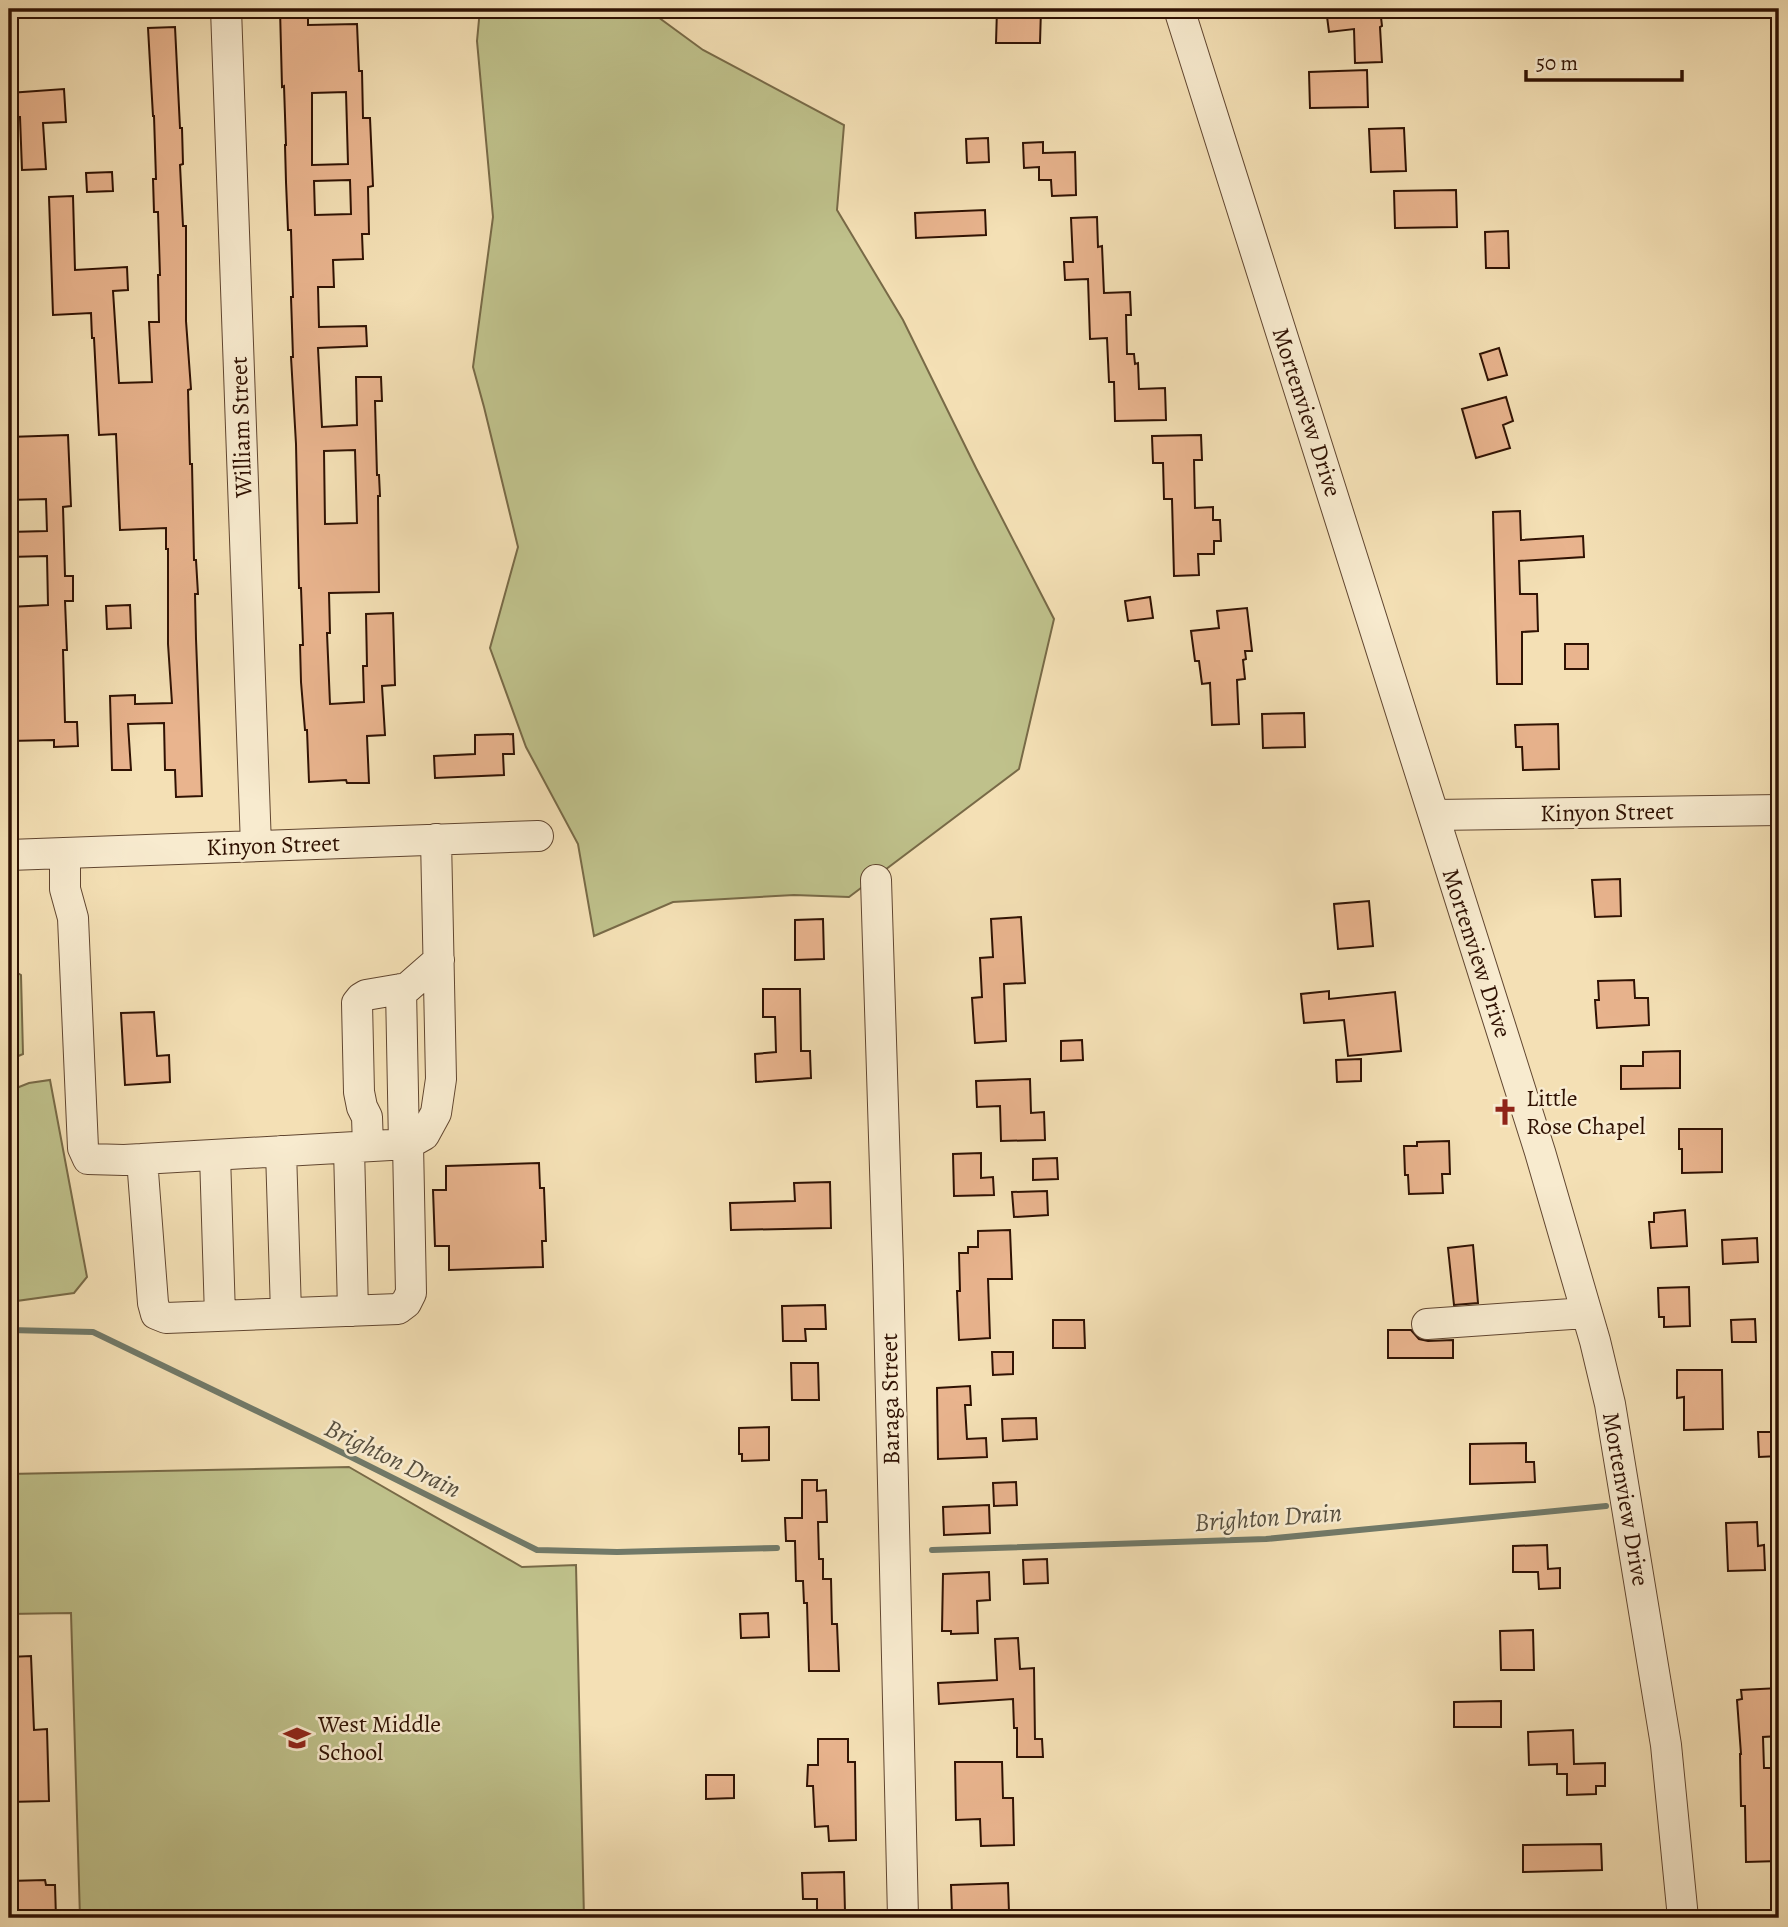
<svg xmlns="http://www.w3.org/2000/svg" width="1788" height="1927" font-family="Alegreya,serif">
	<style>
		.green { fill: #bfc18b; stroke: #786a47; stroke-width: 2 }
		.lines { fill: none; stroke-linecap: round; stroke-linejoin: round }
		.stream { stroke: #717968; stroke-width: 6 }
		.building { fill: #e9b48e; stroke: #301203; stroke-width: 2; fill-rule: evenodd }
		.minor-casing { stroke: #614630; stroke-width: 32 }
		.minor { stroke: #f8ebcf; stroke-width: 30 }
		.labels { text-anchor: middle; stroke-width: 5; stroke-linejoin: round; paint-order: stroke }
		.street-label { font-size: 24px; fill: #301203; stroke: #f8ebcf }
		.poi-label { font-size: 24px; fill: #301203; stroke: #f8ebcf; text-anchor: start }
		.water-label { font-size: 26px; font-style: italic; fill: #564e3e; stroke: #f8ebcf }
	</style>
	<rect width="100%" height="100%" fill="#f4e0b5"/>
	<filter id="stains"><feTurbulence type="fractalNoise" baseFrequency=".00286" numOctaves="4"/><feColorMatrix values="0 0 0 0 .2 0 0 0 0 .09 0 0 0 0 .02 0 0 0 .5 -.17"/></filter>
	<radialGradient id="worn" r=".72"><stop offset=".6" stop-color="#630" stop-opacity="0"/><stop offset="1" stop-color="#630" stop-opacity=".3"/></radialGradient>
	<path class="green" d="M480 9H647L703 50 844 125 837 210 903 320 976 468 1054 619 1019 769 849 897 794 895 673 902 594 936 578 844 526 747 490 648 518 547 484 407 473 367 493 217 477 41Z
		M9 968 21 975 23 1054 9 1060Z
		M50 1080 87 1277 74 1293 9 1302V1091L29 1083Z
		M349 1467 522 1567 576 1565 584 1918H80L71 1613 9 1614V1474Z"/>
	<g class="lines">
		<path class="stream" d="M9 1330 93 1332 319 1441 537 1550 617 1552 777 1548
			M932 1550 1266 1539 1606 1506"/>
	</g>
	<path class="building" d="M280 9H308V25L357 24 359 71H362L363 118H370L373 186 368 187 369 234H362L363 259 333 260 334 287H318L319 327 366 326 367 346 318 348 322 427 357 425 356 377H381L382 401H375L377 475H379L380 496H378L379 592 329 593 330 633H327L330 704 364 702 363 666H367L366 614 393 613 395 685 382 686 385 735 367 736 369 783H347L346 780 309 782 307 730H305L301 682 300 645H303L301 588H299L296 444 291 357H293L291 297H293L291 230H288L286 182 285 145H286L284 86 282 87ZM346 92 348 164 312 165V93ZM350 180 351 214 315 215 314 181ZM355 450 357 523 325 524 324 451Z
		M997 9H1041L1040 43H996Z
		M1326 9H1380L1382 26 1380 27 1382 62 1355 63 1354 29 1329 32Z
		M175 27 180 128H182L183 164 180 165 183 226H186V321L191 389 188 390 190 464H192L194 560H196L198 594H195L196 639 202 796 176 797 175 770H165L164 723 128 724 131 770H112L110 696 135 695V704L172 703 168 644V549H166V528L120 530 116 434 99 435 94 338H92L91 313 53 315 49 197 73 196 75 270 127 267 128 290 113 291 119 383 152 382 149 322H159L158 275H160L158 212H154L153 179H156L154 116H153L148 28Z
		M1367 70 1368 107 1310 108 1309 72Z
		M64 89 66 122 43 123 46 169 22 170 20 117H9V93Z
		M1404 128 1406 171 1371 172 1369 129Z
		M988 138 989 162 967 163 966 139Z
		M1043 142V153L1075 152 1076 195 1052 196 1051 180H1039V167L1024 168 1023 143Z
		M112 172 113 191 87 192 86 173Z
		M1456 190 1457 227 1395 228 1394 191Z
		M985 210 986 235 916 238 915 213Z
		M1097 217 1098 247 1102 246 1104 293 1130 292 1131 315H1126L1127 354H1134L1135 364 1138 363 1139 389 1165 388 1166 420 1115 421 1114 382H1109L1107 338 1090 339 1088 279 1065 280 1064 262H1073L1071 218Z
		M1508 231 1509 268H1486L1485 232Z
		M1499 348 1507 375 1488 380 1480 354Z
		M1506 397 1513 421 1503 425 1510 448 1476 458 1462 409Z
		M68 435 71 506 63 507 65 576H73V601H65L67 650H63L65 722H77L78 746 54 747V740L9 741V607L48 605 47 556 9 557V532L47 531 46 499 9 500V437Z
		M1201 435 1202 460H1194L1195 508 1213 507V520H1220L1221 541H1214V554H1198L1199 575 1174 576 1172 499H1164L1163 463H1153L1152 436Z
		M1520 511 1521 540 1583 536 1584 557 1519 561 1520 594H1537L1538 631 1522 632V684H1497L1493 512Z
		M1150 597 1153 618 1128 621 1125 601Z
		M130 605 131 628 107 629 106 606Z
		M1247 608 1252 651H1245L1246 659 1243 660 1245 679 1237 680 1239 724 1212 725 1210 683 1202 684 1199 661H1195L1191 631 1219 628 1217 611Z
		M1565 644H1588V669H1565Z
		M1304 713 1305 747 1263 748 1262 714Z
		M1558 724 1559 769 1523 770 1522 747H1516L1515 725Z
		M513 734 514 754H503L504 775 435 778 434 756 475 754V735Z
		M1620 879 1621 916 1595 917 1592 880Z
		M1369 901 1373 946 1338 949 1334 904Z
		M1021 917 1025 983 1004 984 1006 1041 975 1043 972 998 982 997 980 958 993 957 991 919Z
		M823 919 824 959 795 960V920Z
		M1634 980 1635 998H1648L1649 1025 1597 1028 1595 1000H1599L1598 981Z
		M763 989H800L801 1051H810L811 1078 756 1082 755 1054 776 1052 775 1017H763Z
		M1329 991V999L1395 992 1401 1051 1348 1056 1344 1020 1304 1023 1301 994Z
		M154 1012 157 1056 169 1055 170 1082 125 1085 121 1013Z
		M1082 1040 1083 1060 1061 1061V1041Z
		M1680 1051V1088L1621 1089V1066H1643V1052Z
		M1361 1059V1081L1337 1082 1336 1060Z
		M1030 1079 1031 1113 1044 1112 1045 1140 1001 1141 1000 1106 977 1107 976 1081Z
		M1679 1129H1722V1172L1682 1173V1149H1679Z
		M1449 1141 1450 1174H1442L1443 1193 1409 1194 1408 1175H1405L1404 1146H1417V1142Z
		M981 1153V1178L993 1177 994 1195 954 1196 953 1154Z
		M1057 1158 1058 1179 1033 1180V1159Z
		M539 1163 540 1188H544L546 1241H542L543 1267 449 1270V1246H435L433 1190H446V1166Z
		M830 1182 831 1228 731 1230 730 1203 795 1201 794 1183Z
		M1047 1191 1048 1215 1014 1217 1012 1192Z
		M1685 1210 1687 1246 1651 1248 1649 1222H1654V1213Z
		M1010 1230 1012 1279H988L990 1338 959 1340 957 1291H960L959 1253H968V1247H978V1231Z
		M1757 1238 1758 1262 1723 1264 1722 1240Z
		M1473 1245 1478 1303 1454 1305 1448 1248Z
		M1689 1287 1690 1326 1664 1327V1317H1659L1658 1288Z
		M825 1305 826 1329H805L806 1341H783L782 1306Z
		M1755 1319 1756 1342H1732L1731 1320Z
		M1053 1320H1084L1085 1348H1053Z
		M1388 1330H1411L1419 1339 1428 1341 1453 1340V1358H1388Z
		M992 1352H1013V1374L993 1375Z
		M791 1363H818L819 1400H792Z
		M1677 1370H1722L1723 1429 1684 1430V1397L1677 1398Z
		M970 1386 971 1405H965L967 1439 986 1438 987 1457 938 1459 937 1388Z
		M1036 1418 1037 1439 1003 1441 1002 1419Z
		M769 1427V1460L742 1461V1454H739V1428Z
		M1758 1432H1779V1456L1759 1457Z
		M1526 1443V1462H1534L1535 1482 1470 1484V1444Z
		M802 1480H817V1491L826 1490 827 1522H818L819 1559H823V1579H831L832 1624H837L839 1671H809L807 1603H804L803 1581H796L795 1541H786L785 1518H802Z
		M1016 1482 1017 1505 994 1506 993 1483Z
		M989 1505 990 1533 944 1535 943 1507Z
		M1757 1522 1758 1546 1764 1545 1765 1570 1728 1571 1726 1523Z
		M1547 1545 1548 1569 1560 1568V1588L1539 1589 1538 1572H1513V1546Z
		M1047 1559 1048 1583 1024 1584 1023 1560Z
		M989 1572 990 1600 977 1601 978 1633 951 1634V1631H942L943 1574Z
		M768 1613 769 1637 741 1638 740 1614Z
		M1533 1630 1534 1670H1501L1500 1631Z
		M1018 1638 1020 1669 1034 1668 1035 1739H1042L1043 1757H1017V1728H1014L1013 1699 939 1704 938 1683 997 1680 995 1639Z
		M31 1656 34 1730 47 1729 49 1801 9 1802V1657Z
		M1779 1688V1736L1763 1737 1764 1768H1774L1776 1835H1779V1861L1746 1862 1745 1806H1741L1740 1754H1741L1737 1700 1742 1699 1741 1690Z
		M1501 1701V1727H1454V1702Z
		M1573 1730 1574 1764 1605 1763V1786H1596V1794L1567 1795V1774H1557V1764L1529 1765 1528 1732Z
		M818 1739H848V1762H855L856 1840 829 1841 828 1826 815 1827 813 1786H807L808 1765H818Z
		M955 1762H1002L1003 1798H1013L1014 1845 981 1846 980 1819 956 1820Z
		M706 1775H734V1798L706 1799Z
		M1601 1844 1602 1870 1523 1872V1845Z
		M844 1872 845 1912 817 1913V1899H803L802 1873Z
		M45 1880 46 1885H55L56 1918H9V1881Z
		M1008 1883 1009 1912 952 1914 951 1885Z"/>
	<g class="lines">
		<defs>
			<path id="minor" d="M226 9 256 846
				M1179 9 1540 1152 1595 1341 1610 1404 1666 1745 1683 1918
				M1434 815 1779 810
				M65 853V889L73 918 83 1148 88 1159 124 1160 408 1144 424 1135 436 1113 441 1079 436 839
				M9 855 538 836
				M876 880 888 1265 903 1918
				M401 989 404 1144
				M368 1146 367 1117 362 1107 359 1092 357 1003 361 998 366 995 407 988 439 960
				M349 1148 353 1311
				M281 1151 286 1313
				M215 1155 220 1316
				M142 1159 153 1303 156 1314 166 1318 398 1309 406 1303 411 1293 408 1144
				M1427 1324 1586 1313"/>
		</defs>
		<use href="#minor" class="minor-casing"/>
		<use href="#minor" class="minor"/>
	</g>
	<defs>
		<symbol id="church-bare" viewBox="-9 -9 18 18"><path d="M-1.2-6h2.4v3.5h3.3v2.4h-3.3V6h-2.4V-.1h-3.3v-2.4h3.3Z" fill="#8f2418" stroke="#f8ebcf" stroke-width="2.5" paint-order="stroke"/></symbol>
		<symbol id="school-bare" viewBox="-9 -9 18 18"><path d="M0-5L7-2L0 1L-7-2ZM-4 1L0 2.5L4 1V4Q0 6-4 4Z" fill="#8f2418" stroke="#f8ebcf" stroke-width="2.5" paint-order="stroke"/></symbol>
	</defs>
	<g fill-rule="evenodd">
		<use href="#church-bare" x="1486" y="1093" width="38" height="38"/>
		<use href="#school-bare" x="278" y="1719" width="38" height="38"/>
	</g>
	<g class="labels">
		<g class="street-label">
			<text transform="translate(1307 412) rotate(72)" y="8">Mortenview Drive</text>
			<text transform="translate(241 427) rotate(-92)" y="8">William Street</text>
			<text transform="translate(1607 812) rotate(-1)" y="8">Kinyon Street</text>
			<text transform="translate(273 845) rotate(-2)" y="8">Kinyon Street</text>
			<text transform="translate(1477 953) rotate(72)" y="8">Mortenview Drive</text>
			<text transform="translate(890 1399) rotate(-91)" y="8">Baraga Street</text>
			<text transform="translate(1626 1499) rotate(80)" y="8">Mortenview Drive</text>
		</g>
		<g class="poi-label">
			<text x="1526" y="1106">Little<tspan x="1526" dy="28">Rose Chapel</tspan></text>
			<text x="318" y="1732">West Middle<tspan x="318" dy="28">School</tspan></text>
		</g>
		<g class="water-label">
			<text transform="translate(393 1458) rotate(26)" y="9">Brighton Drain</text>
			<text transform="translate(1268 1517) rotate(-4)" y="9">Brighton Drain</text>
		</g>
	</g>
	<rect width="1788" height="1927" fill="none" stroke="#f4e0b5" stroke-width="35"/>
	<rect x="10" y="10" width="1767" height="1906" fill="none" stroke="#301203" stroke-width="3.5"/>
	<rect x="18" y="18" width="1753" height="1892" fill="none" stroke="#301203" stroke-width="2"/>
	<path d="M1526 70v10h156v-10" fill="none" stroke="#301203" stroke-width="3.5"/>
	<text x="1536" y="70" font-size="21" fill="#301203" stroke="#f8ebcf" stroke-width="5" paint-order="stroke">50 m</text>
	<rect width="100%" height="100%" filter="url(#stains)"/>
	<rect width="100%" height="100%" fill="url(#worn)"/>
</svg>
